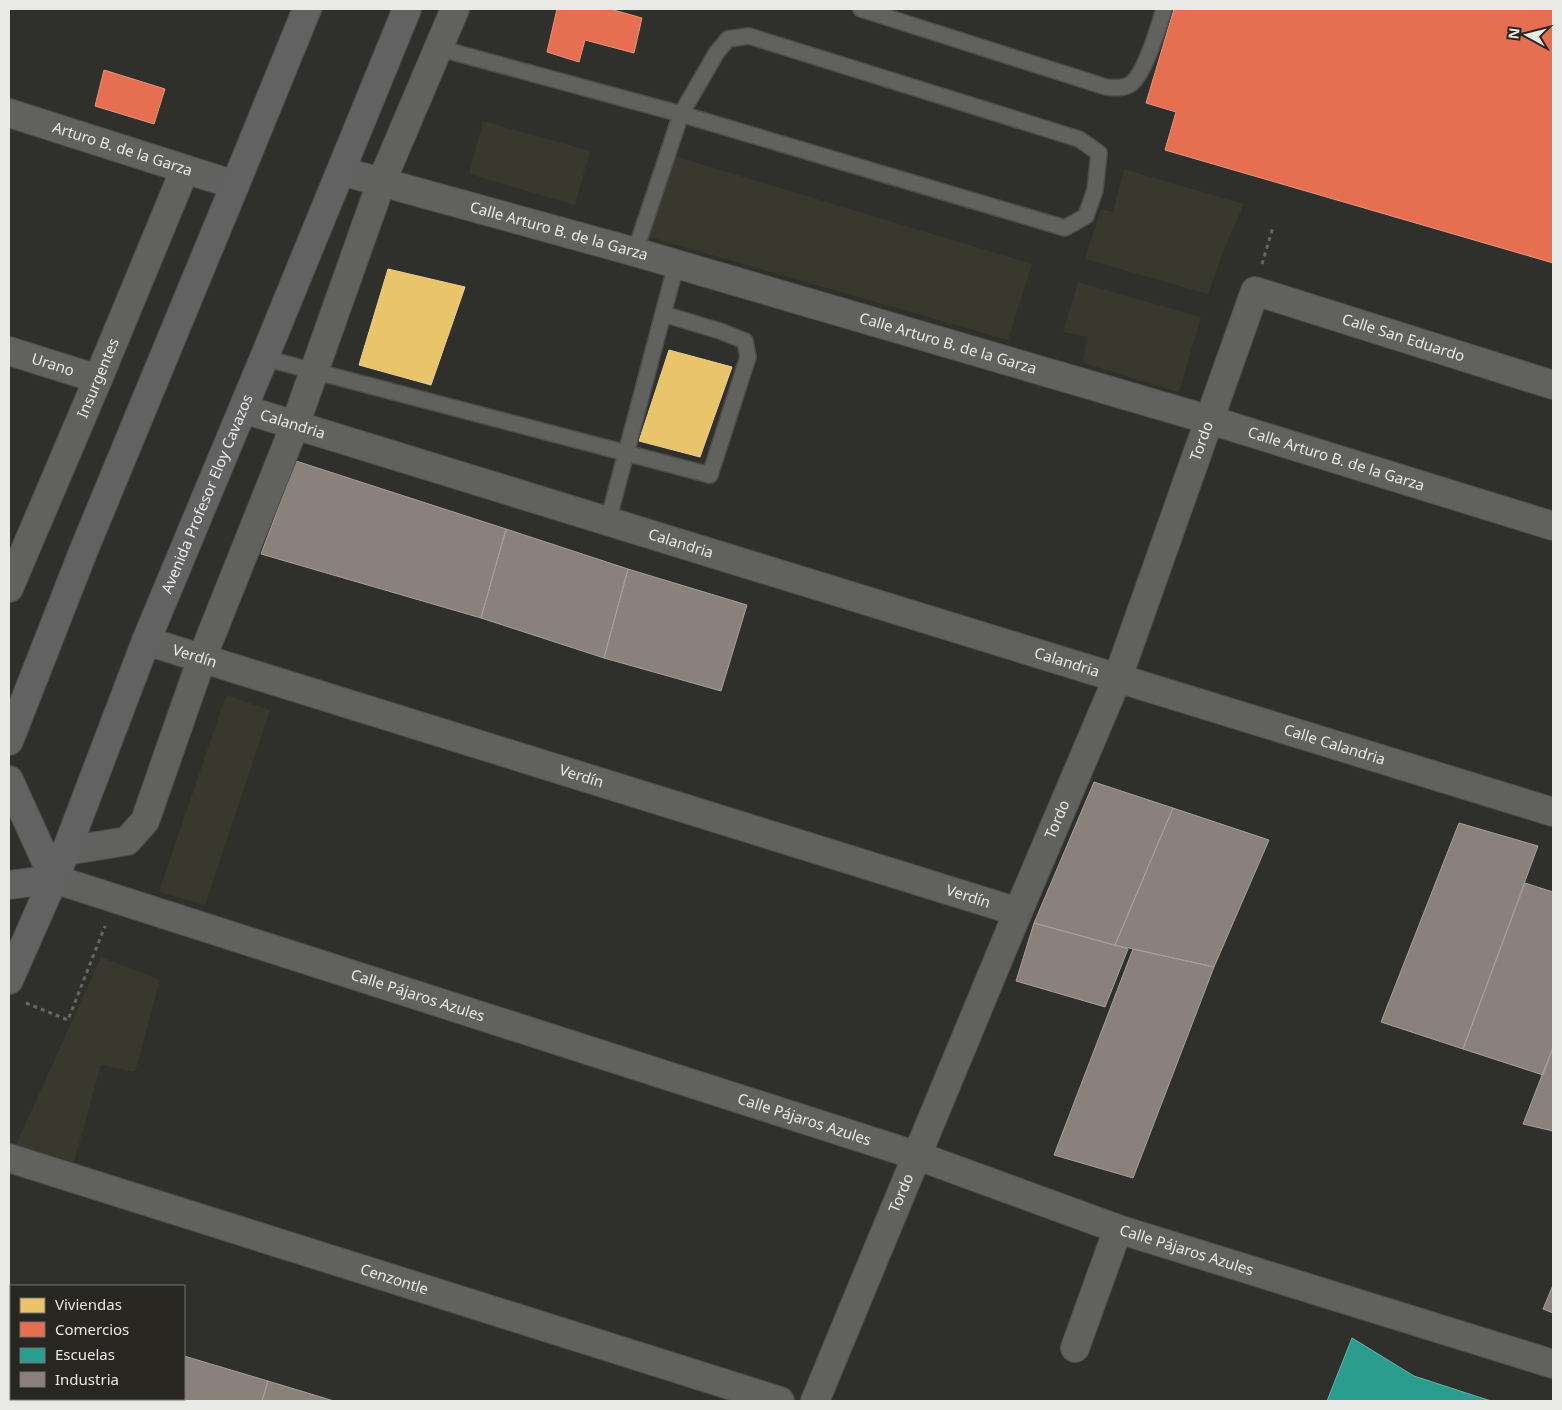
<svg xmlns="http://www.w3.org/2000/svg" width="1562" height="1410" font-family="'Noto Sans',sans-serif">
	<style>
		.built { fill: #38382d }
		.homes { fill: #e9c46a; stroke: #e9cf8f }
		.shops { fill: #e76f51; stroke: #e8947e }
		.schools { fill: #2a9d8f; stroke: #63b4a9 }
		.industry { fill: #8a817c; stroke: #a6a09c }
		.lines { fill: none; stroke-linecap: round; stroke-linejoin: round }
		.service-casing { stroke: #4d4d4b; stroke-width: 18 }
		.minor-casing { stroke: #4d4d4b; stroke-width: 30 }
		.tertiary-casing { stroke: #4d4d4b; stroke-width: 30 }
		.secondary-casing { stroke: #4d4d4b; stroke-width: 30 }
		.path { stroke: #666665; stroke-width: 3; stroke-dasharray: 4 4; stroke-linecap: butt }
		.service { stroke: #61615f; stroke-width: 15 }
		.minor { stroke: #61615f; stroke-width: 28 }
		.tertiary { stroke: #61615f; stroke-width: 28 }
		.secondary { stroke: #636263; stroke-width: 28 }
		.labels { text-anchor: middle; stroke-width: 5; stroke-linejoin: round; paint-order: stroke }
		.street-label { font-size: 15px; fill: #e9e9e6; stroke: #272621 }
	</style>
	<rect width="100%" height="100%" fill="#2f2f2c"/>
	<path class="built" d="M483 121 590 151 575 205 469 174Z
		M671 155 1032 264 1008 340 649 237Z
		M1124 169 1244 204 1227 242 1208 294 1085 259 1101 209 1113 212Z
		M1078 282 1201 317 1179 392 1083 363 1087 337 1063 332Z
		M226 695 270 710 205 905 159 892Z
		M101 957 160 980 135 1072 101 1065 74 1162 16 1145Z"/>
	<path class="homes" d="M388 269 465 287 431 385 359 365Z
		M669 350 732 367 700 457 639 441Z"/>
	<path class="shops" d="M557 9H610L642 18 634 53 585 40 579 62 547 52Z
		M1174 9H1553V263L1165 150 1176 112 1146 103Z
		M104 70 165 89 154 124 95 106Z"/>
	<path class="schools" d="M1352 1338 1414 1376 1491 1401H1327Z"/>
	<path class="industry" d="M296 461 506 529 481 618 261 554Z
		M506 529 628 569 604 658 481 618Z
		M628 569 747 605 721 691 604 658Z
		M1094 782 1173 808 1115 945 1034 923Z
		M1173 808 1269 840 1214 967 1115 945Z
		M1459 823 1538 846 1463 1049 1381 1022Z
		M1525 883 1553 892V1048L1543 1075 1463 1049Z
		M1034 923 1128 949 1105 1007 1016 981Z
		M1133 949 1214 967 1133 1178 1054 1155Z
		M1553 1047V1131L1523 1124Z
		M1553 1285V1313L1543 1309Z
		M184 1356 268 1381 262 1401H154L155 1399H184Z
		M268 1381 334 1401H262Z"/>
	<g class="lines">
		<defs>
			<path id="service" d="M861 9 1106 87C1115 88 1125 89 1132 83 1145 72 1159 26 1164 9
				M438 48 681 114 1065 228 1086 216 1095 190 1099 153 1079 139 749 36 728 39 717 52 681 114 635 252
				M264 358 710 475 748 357 745 341 720 331 663 314
				M608 521 676 265"/>
			<g id="minor">
				<path id="s1" d="M9 113 235 185"/>
				<path id="s2" d="M341 171 635 252 1210 420 1553 526"/>
				<path id="s3" d="M9 351 98 379"/>
				<path id="s4" d="M243 409 1553 812"/>
				<path id="s5" d="M9 588 98 379 185 169"/>
				<path id="s6" d="M146 641 1018 912"/>
				<path d="M66 851 127 841 145 821 202 658 295 425 381 183 455 9"/>
				<path id="s7" d="M9 1158 780 1401"/>
				<path d="M1075 1348 1118 1229"/>
				<path id="s8" d="M815 1401 1018 912 1118 677 1255 291 1553 385"/>
			</g>
			<g id="tertiary">
				<path id="s9" d="M54 879 918 1156 1118 1229 1553 1364"/>
			</g>
			<g id="secondary">
				<path d="M9 741 83 552 235 185 307 9"/>
				<path d="M9 780 54 879"/>
				<path d="M9 885 54 879"/>
				<path id="s10" d="M9 980 66 851 146 641 264 358 407 9"/>
			</g>
		</defs>
		<use href="#service" class="service-casing"/>
		<use href="#minor" class="minor-casing"/>
		<use href="#tertiary" class="tertiary-casing"/>
		<use href="#secondary" class="secondary-casing"/>
		<path class="path" d="M1262 264 1273 227
			M26 1003 68 1020 105 926"/>
		<use href="#service" class="service"/>
		<use href="#minor" class="minor"/>
		<use href="#tertiary" class="tertiary"/>
		<use href="#secondary" class="secondary"/>
	</g>
	<g class="labels">
		<g class="street-label">
			<text dy="5" stroke="none"><textPath href="#s1" startOffset="119">Arturo B. de la Garza</textPath></text>
			<text dy="5" stroke="none"><textPath href="#s2" startOffset="226">Calle Arturo B. de la Garza</textPath></text>
			<text dy="5" stroke="none"><textPath href="#s8" startOffset="1350">Calle San Eduardo</textPath></text>
			<text dy="5" stroke="none"><textPath href="#s2" startOffset="631">Calle Arturo B. de la Garza</textPath></text>
			<text dy="5" stroke="none"><textPath href="#s3" startOffset="46">Urano</textPath></text>
			<text dy="5" stroke="none"><textPath href="#s5" startOffset="228">Insurgentes</textPath></text>
			<text dy="5" stroke="none"><textPath href="#s4" startOffset="52">Calandria</textPath></text>
			<text dy="5" stroke="none"><textPath href="#s8" startOffset="1035">Tordo</textPath></text>
			<text dy="5" stroke="none"><textPath href="#s2" startOffset="1036">Calle Arturo B. de la Garza</textPath></text>
			<text dy="5" stroke="none"><textPath href="#s10" startOffset="525">Avenida Profesor Eloy Cavazos</textPath></text>
			<text dy="5" stroke="none"><textPath href="#s4" startOffset="458">Calandria</textPath></text>
			<text dy="5" stroke="none"><textPath href="#s6" startOffset="51">Verdín</textPath></text>
			<text dy="5" stroke="none"><textPath href="#s4" startOffset="862">Calandria</textPath></text>
			<text dy="5" stroke="none"><textPath href="#s4" startOffset="1142">Calle Calandria</textPath></text>
			<text dy="5" stroke="none"><textPath href="#s6" startOffset="456">Verdín</textPath></text>
			<text dy="5" stroke="none"><textPath href="#s8" startOffset="630">Tordo</textPath></text>
			<text dy="5" stroke="none"><textPath href="#s6" startOffset="861">Verdín</textPath></text>
			<text dy="5" stroke="none"><textPath href="#s9" startOffset="382">Calle Pájaros Azules</textPath></text>
			<text dy="5" stroke="none"><textPath href="#s9" startOffset="788">Calle Pájaros Azules</textPath></text>
			<text dy="5" stroke="none"><textPath href="#s8" startOffset="225">Tordo</textPath></text>
			<text dy="5" stroke="none"><textPath href="#s9" startOffset="1192">Calle Pájaros Azules</textPath></text>
			<text dy="5" stroke="none"><textPath href="#s7" startOffset="404">Cenzontle</textPath></text>
		</g>
	</g>
	<rect width="1562" height="1410" fill="none" stroke="#e9e9e6" stroke-width="20"/>
	<rect x="10" y="1285" width="175" height="115" fill="#272621" stroke="#757470"/>
	<rect x="20" y="1298" width="25" height="15" fill="#e9c46a" stroke="#757470"/>
	<text x="55" y="1310" font-size="15" fill="#e9e9e6">Viviendas</text>
	<rect x="20" y="1322" width="25" height="15" fill="#e76f51" stroke="#757470"/>
	<text x="55" y="1335" font-size="15" fill="#e9e9e6">Comercios</text>
	<rect x="20" y="1348" width="25" height="15" fill="#2a9d8f" stroke="#757470"/>
	<text x="55" y="1360" font-size="15" fill="#e9e9e6">Escuelas</text>
	<rect x="20" y="1372" width="25" height="15" fill="#8a817c" stroke="#757470"/>
	<text x="55" y="1385" font-size="15" fill="#e9e9e6">Industria</text>
	<g transform="translate(1527 35) rotate(277)" stroke="#272621" stroke-width="4" paint-order="stroke">
	<path d="M0-4L9 19L0 12L-9 19Z" fill="#e9e9e6"/>
	<text y="-8" font-size="14" font-weight="bold" text-anchor="middle" fill="#e9e9e6">N</text>
	</g>
</svg>
